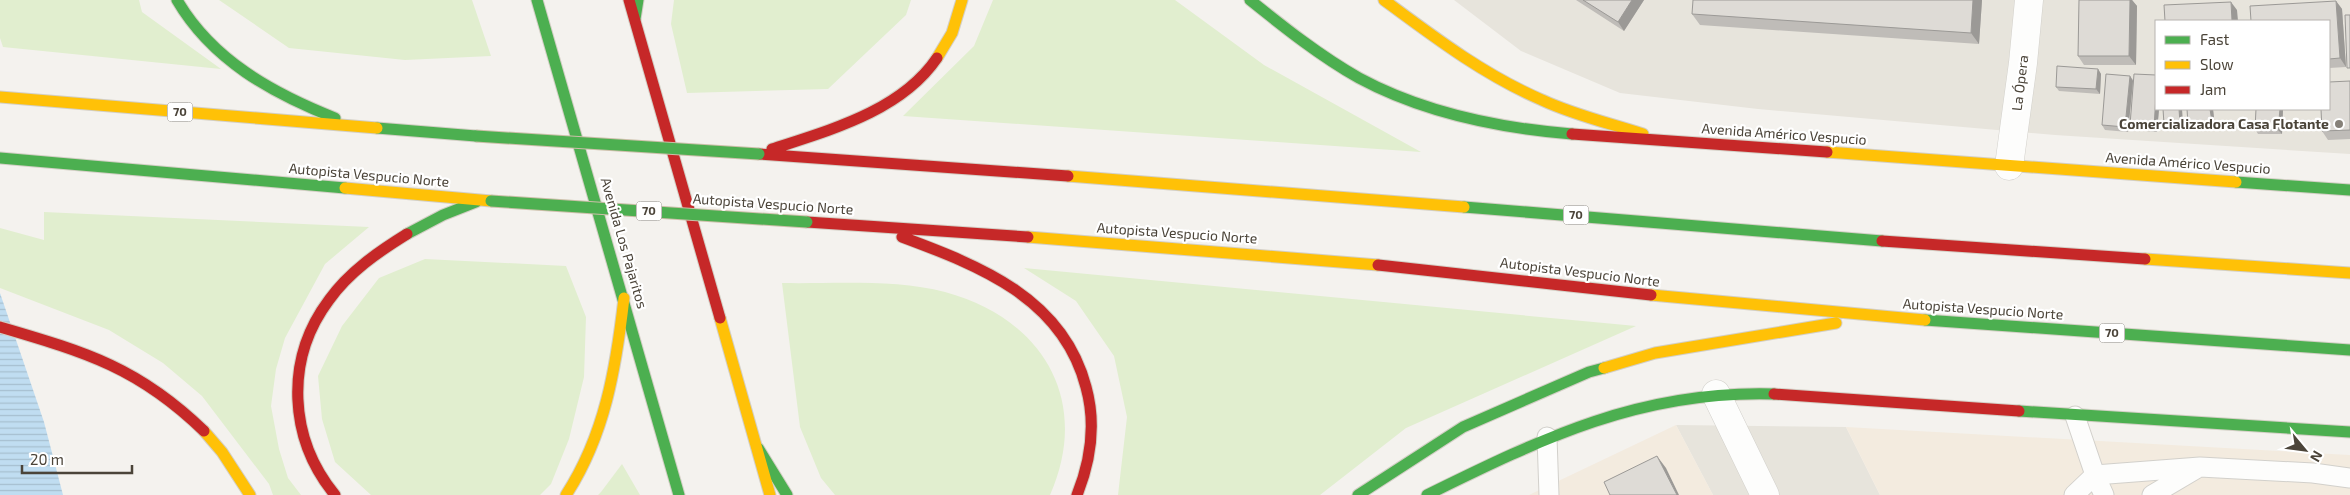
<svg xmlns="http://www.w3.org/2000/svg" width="2350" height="495" font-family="'Exo 2',sans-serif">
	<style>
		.residential { fill: #e7e4dc; fill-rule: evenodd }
		.commercial { fill: #f3ebdf }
		.grass { fill: #e1eecf }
		.water { fill: url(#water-rules) }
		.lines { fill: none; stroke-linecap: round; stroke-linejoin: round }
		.lane-casing { stroke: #d2d0cb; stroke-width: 21 }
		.street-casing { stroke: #d2d0cb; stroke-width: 29 }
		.fast-casing { stroke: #d3cfc5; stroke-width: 13 }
		.slow-casing { stroke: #d3cfc5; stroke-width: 13 }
		.jam-casing { stroke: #d3cfc5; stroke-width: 13 }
		.lane { stroke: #fdfdfc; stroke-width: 19 }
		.street { stroke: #fdfdfc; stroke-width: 28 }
		.fast { stroke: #4caf50; stroke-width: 11 }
		.slow { stroke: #ffc107; stroke-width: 11 }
		.jam { stroke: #c62828; stroke-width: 11 }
		.fast-bridge-casing { stroke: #ccbfa9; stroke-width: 13; stroke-linecap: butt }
		.fast-bridge { stroke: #4caf50; stroke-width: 11 }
		.wall { fill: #bfbcb8 }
		.shaded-wall { fill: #9b9996 }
		.building { fill: #dedbd6; stroke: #9b9996 }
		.poi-dot { fill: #868178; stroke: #fff; stroke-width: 2 }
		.labels { text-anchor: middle; stroke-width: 4.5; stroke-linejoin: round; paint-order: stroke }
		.shield { fill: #fff; stroke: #817c74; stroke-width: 1 }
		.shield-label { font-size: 12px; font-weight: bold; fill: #4b4439 }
		.street-label { font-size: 14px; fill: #4b4439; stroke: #fff }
		.poi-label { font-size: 14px; font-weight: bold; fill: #4b4439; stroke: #fff; text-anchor: end }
	</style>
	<defs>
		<pattern id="water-rules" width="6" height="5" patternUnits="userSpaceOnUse" patternTransform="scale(1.25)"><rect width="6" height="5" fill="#c0ddf1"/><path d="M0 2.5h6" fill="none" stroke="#a6bfcf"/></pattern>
	</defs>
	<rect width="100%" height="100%" fill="#f4f2ee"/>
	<path class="residential" d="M1454 0H2350V154L2055 135 1758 109 1620 93 1521 51ZM2156 21H2329V109H2156Z
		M1676 425 1846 427 1880 495H1713Z"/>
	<path class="commercial" d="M1676 425 1713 495H1529Z
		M1846 427 2350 455V495H1880Z"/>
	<path class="grass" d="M0 0H139L142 12 221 69 3 47 0 38Z
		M219 0H472L491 56 405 60 289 48Z
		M674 0H911L906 15 828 89 687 93 671 24Z
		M993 0H1175L1264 65 1421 152 903 116 974 46Z
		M44 212 369 227 325 264 285 338 276 369 271 406 279 449 288 478 301 495H273L269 484 202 396 163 363 109 330 0 288V228L44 240Z
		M425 259 566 266 586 317 584 377 569 439 551 484 540 495H371L335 462 322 419 318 376 342 326 379 278Z
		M1024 268 1636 326 1406 428 1320 495H1118L1127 417 1114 356 1076 301Z
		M782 283C834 284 895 279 945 292 1042 318 1092 400 1050 495H835L821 478 800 427Z
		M622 464 640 495H598L601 492Z"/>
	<path class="water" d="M0 293 44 422 63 495H0Z"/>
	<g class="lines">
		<defs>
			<path id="lane" d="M2075 416 2095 475 2104 495
				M1547 437 1549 495
				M2074 495 2095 475 2200 467 2313 473 2350 478
				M2152 495 2196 469"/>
			<path id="street" d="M2009 166 2023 63 2029 0
				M1716 394 1765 495"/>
			<path id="fast" d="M177 0C212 60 272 93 335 118
				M537 0 679 495
				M1250 0C1285 28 1320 56 1359 78 1424 113 1498 128 1572 134
				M635 19 638 0
				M377 128 476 136
				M0 158 345 188
				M2236 182 2350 190
				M1464 207 1882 241
				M407 234 443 215 476 202
				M1925 320 2350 350
				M2019 411 2350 432
				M758 448 787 495
				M1358 495 1463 427 1589 372 1604 368
				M1427 495C1543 438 1641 390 1774 394"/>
			<path id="slow" d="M1384 0C1434 37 1484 75 1542 100 1574 115 1609 123 1643 134
				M937 58 952 33 962 0
				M0 97 377 128
				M1827 152 2236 182
				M1068 176 1464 207
				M345 188 491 201
				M1028 237 1378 265
				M2145 259 2350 273
				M1651 295 1925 320
				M720 318 770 495
				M1604 368 1655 353 1836 323
				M204 431 222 452 250 495
				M566 495C605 435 616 368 624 298"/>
			<path id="jam" d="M629 0 720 318
				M1572 134 1827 152
				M772 149C830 130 901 111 937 58
				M759 154 1068 176
				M807 222 1028 237
				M902 237C980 266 1063 298 1086 387 1096 423 1091 460 1077 495
				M1882 241 2145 259
				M1378 265 1651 295
				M0 327C85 352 138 367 204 431
				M1774 394 2019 411
				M335 495C289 439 284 360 329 300 349 272 378 252 407 234"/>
		</defs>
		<use href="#lane" class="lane-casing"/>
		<use href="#street" class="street-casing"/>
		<use href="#fast" class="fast-casing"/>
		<use href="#slow" class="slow-casing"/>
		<use href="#jam" class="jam-casing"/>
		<use href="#lane" class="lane"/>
		<use href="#street" class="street"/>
		<use href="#fast" class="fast"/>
		<use href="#slow" class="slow"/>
		<use href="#jam" class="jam"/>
		<defs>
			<path id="fast-bridge" d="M476 136 759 154
				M491 201 807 222"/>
		</defs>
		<use href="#fast-bridge" class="fast-bridge-casing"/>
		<use href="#fast-bridge" class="fast-bridge"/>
	</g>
	<path class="wall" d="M1576 0H1644L1624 31Z
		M1982 0 1979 44 1700 25 1692 14Z
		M2079 0H2132L2137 6 2136 65H2084L2078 56Z
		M2336 1 2342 9 2346 67 2329 68V21Z
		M2098 69 2101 74 2100 94 2059 91 2056 87Z
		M2130 76 2156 109H2159L2157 132 2133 130 2130 125 2133 82 2128 132 2105 130 2102 125Z
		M2350 81V139L2328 140 2322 131Z
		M2163 109H2182L2183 128 2167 129 2164 124Z
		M2187 109H2213L2215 127 2191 129 2188 125Z
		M2256 109H2283L2282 134H2258L2255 129Z"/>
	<path class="shaded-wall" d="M1632 0H1644L1624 31 1618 22Z
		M1973 0H1982L1979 44 1971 33Z
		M2130 0H2132L2137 6 2136 65 2129 56Z
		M2336 1 2342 9 2346 67 2340 58Z
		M2231 2 2237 10 2238 21H2232Z
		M2098 69 2101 74 2100 94 2096 89Z
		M2130 76 2133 81 2128 132 2125 127Z
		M2156 96V109H2159L2157 132 2154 127Z
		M2179 109H2182L2183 128 2180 123Z
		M2210 109H2213L2215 127 2212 122Z
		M2280 109H2283L2282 134 2278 130Z
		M1657 456 1666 468 1679 495H1677Z"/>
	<path class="building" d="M1583 0H1632L1618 22Z
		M1693 0H1973L1971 33 1692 14Z
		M2079 0H2130L2129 56H2078Z
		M2336 1 2340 58 2329 59V21H2251L2250 6Z
		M2231 2 2232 21H2165L2164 5Z
		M2345 15H2350V68H2347Z
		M2057 66 2098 69 2096 89 2056 87Z
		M2106 74 2130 76 2125 127 2102 125Z
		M2134 74 2156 75V96L2154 127 2130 125Z
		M2350 81V130L2322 131 2321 109H2329V82Z
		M2163 109H2179L2180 123 2164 124Z
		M2187 109H2210L2212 122 2188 125Z
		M2256 109H2280L2278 130 2255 129Z
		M1657 456 1677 495H1610L1604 482Z"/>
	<circle class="poi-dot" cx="2339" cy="124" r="5"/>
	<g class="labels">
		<g class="shield">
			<rect x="167.5" y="102.5" width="25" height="19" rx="4"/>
			<rect x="636.5" y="201.5" width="25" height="19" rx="4"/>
			<rect x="1563.5" y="205.5" width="25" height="19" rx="4"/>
			<rect x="2099.5" y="323.5" width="25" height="19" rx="4"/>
		</g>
		<g class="shield-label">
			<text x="180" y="116">70</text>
			<text x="649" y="215">70</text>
			<text x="1576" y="219">70</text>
			<text x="2112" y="337">70</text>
		</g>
		<g class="street-label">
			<text transform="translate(2020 83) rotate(-83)" y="5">La Ópera</text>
			<text transform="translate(1784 134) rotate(4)" y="5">Avenida Américo Vespucio</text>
			<text transform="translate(2188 163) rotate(4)" y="5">Avenida Américo Vespucio</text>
			<text transform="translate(369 175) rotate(5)" y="5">Autopista Vespucio Norte</text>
			<text transform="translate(773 204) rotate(4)" y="5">Autopista Vespucio Norte</text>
			<text transform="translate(1177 233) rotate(4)" y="5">Autopista Vespucio Norte</text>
			<text transform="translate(624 243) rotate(74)" y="5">Avenida Los Pajaritos</text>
			<text transform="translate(1580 272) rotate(7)" y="5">Autopista Vespucio Norte</text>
			<text transform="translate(1983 309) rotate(4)" y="5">Autopista Vespucio Norte</text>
		</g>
		<g class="poi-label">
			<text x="2329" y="129">Comercializadora Casa Flotante</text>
		</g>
	</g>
	<rect x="2155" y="20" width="175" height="90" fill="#ffffff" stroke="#b7b4b0"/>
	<rect x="2165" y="36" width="25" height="8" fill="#4caf50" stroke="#b7b4b0"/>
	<text x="2200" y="45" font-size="15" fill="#4b4439">Fast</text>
	<rect x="2165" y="61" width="25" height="8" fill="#ffc107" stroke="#b7b4b0"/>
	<text x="2200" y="70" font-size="15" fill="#4b4439">Slow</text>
	<rect x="2165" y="86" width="25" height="8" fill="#c62828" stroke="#b7b4b0"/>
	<text x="2200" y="95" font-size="15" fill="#4b4439">Jam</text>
	<g transform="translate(2305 450) rotate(119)" stroke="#ffffff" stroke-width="4" paint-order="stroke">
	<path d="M0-4L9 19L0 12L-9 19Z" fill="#4b4439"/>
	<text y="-8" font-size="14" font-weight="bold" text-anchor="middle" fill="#4b4439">N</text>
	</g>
	<path d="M22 465v8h110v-8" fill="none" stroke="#4b4439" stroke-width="2.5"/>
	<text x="30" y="465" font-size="15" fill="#4b4439" stroke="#ffffff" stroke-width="4" paint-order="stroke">20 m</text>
</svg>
